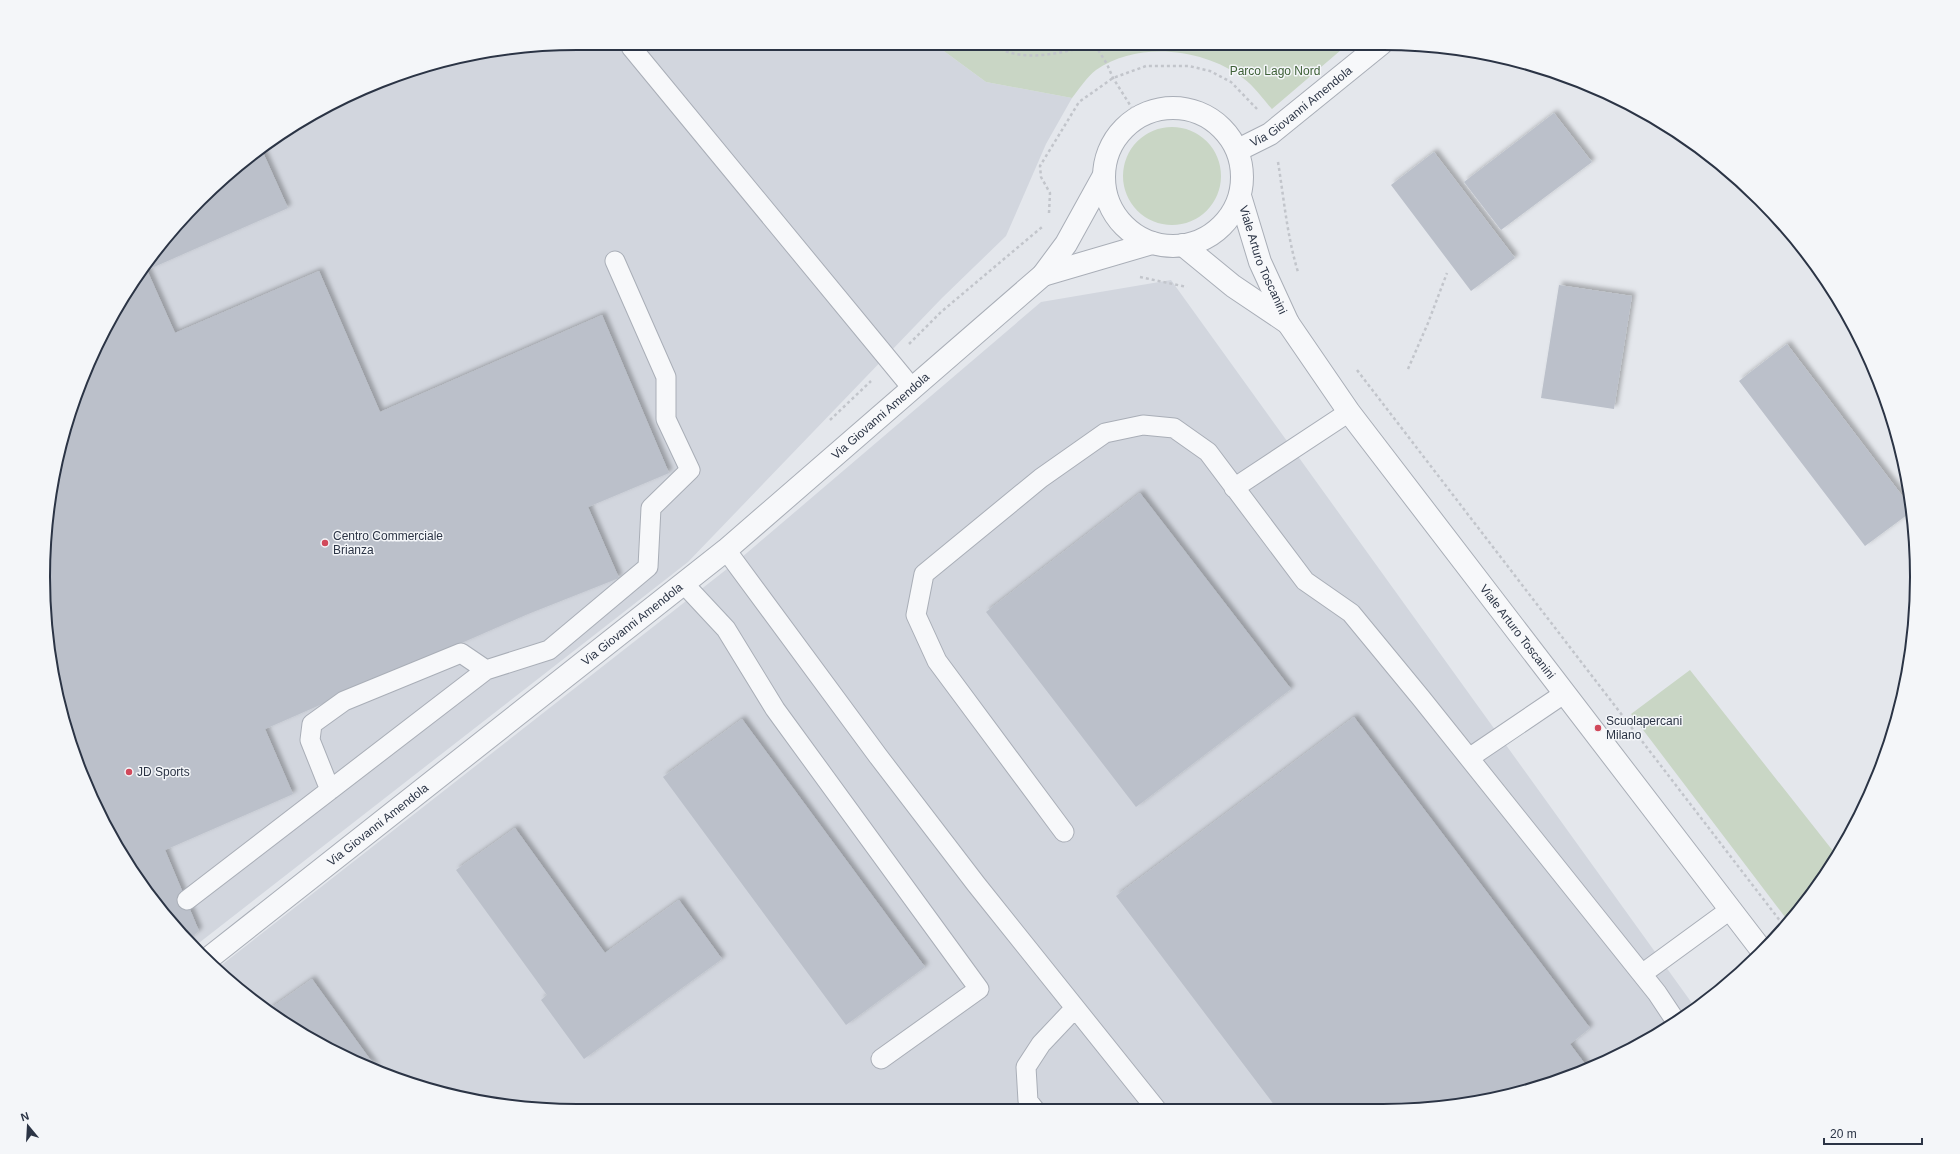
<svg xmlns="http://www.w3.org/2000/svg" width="1960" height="1154" font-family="Helvetica,sans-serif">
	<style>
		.built { fill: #d2d6de }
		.green { fill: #c9d6c5 }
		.building { fill: #bbc0ca; filter: url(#shadow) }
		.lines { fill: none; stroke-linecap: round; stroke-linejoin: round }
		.service-casing { stroke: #a9aeb7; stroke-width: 21 }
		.minor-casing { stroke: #a9aeb7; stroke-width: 24 }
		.path { stroke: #c2c5cb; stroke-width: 2.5; stroke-dasharray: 3 3; stroke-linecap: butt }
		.service { stroke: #f7f8fa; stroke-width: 19 }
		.minor { stroke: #f7f8fa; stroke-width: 22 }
		.poi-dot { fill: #d1495b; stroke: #f4f6f9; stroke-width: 1.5 }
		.labels { text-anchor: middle; stroke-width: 3; stroke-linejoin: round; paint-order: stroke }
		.park-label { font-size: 12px; fill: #3f6138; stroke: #f4f6f9 }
		.street-label { font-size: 12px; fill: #2b3445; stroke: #f4f6f9 }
		.poi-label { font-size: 12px; fill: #2b3445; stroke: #f4f6f9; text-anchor: start }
		.rim { fill: none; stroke: #2b3445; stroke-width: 2 }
	</style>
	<defs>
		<filter id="shadow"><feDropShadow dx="3.5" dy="-3.5" stdDeviation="2" flood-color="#0004"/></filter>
	</defs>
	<rect width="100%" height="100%" fill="#e4e7ec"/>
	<path class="built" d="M937 46 986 82 1072 98 1046 144 1006 236 942 298 688 562 195 946 175 929 115 844 84 781 53 681 44 612 48 508 61 439 98 341 133 280 199 200 252 153 341 98 406 71 507 48Z
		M1171 280 1694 1006 1650 1039 1554 1083 1418 1110H542L406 1083 281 1021 219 967 741 558 1041 302Z"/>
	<path class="green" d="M1348 44 1272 109C1263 99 1254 86 1243 78 1203 48 1138 41 1096 70 1087 77 1079 89 1072 98L986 82 937 46Z
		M1123 176a49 49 0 1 1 98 0a49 49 0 1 1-98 0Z
		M1690 670 1837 856 1827 873 1788 921 1631 714Z"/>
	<path class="building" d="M1554 113 1592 162 1501 230 1464 182Z
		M261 148 288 208 147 270 175 333 319 271 380 412 602 315 669 473 588 507 619 578 528 614 265 729 293 794 165 850 199 931 188 940 175 929 115 844 84 781 53 681 44 612 48 508 61 439 98 341 133 280 199 200 252 153Z
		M1434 152 1515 258 1471 291 1391 185Z
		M1559 285 1632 296 1614 409 1541 398Z
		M1787 344 1910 506 1911 512 1865 546 1739 381Z
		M1140 493 1291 689 1136 807 986 612Z
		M1354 717 1590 1028 1570 1044 1588 1068 1554 1083 1418 1110H1278L1116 896Z
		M742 719 925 967 846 1025 663 777Z
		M515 828 605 953 679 900 722 959 584 1059 541 1000 547 995 456 870Z
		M312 979 377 1069 281 1021 268 1010Z"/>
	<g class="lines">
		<defs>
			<path id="service" d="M631 47 912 388
				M1234 488 1349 412
				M726 550 878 756 976 884 1157 1110
				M684 584 726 629 775 709 979 989 881 1059
				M1469 758 1565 693
				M330 790 310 740 312 724 344 701 461 653 486 670
				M1064 832 937 661 916 615 924 574 1041 478 1105 433 1143 425 1174 428 1208 452 1305 581 1351 613 1421 698 1657 993 1675 1020
				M187 900 486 670 549 650 648 567 651 508 690 470 666 419V377L615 261
				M1642 974 1731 909
				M1035 1110 1028 1101 1026 1067 1041 1044 1075 1008"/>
			<g id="minor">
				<circle cx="1173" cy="177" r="69"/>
				<path id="s1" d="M1238 150 1270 134 1381 44"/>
				<path id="s2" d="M1240 196 1260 262 1288 323 1349 412 1763 952"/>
				<path d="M1183 245 1233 286 1288 323"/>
				<path d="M1043 275 1152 243"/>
				<path id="s3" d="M209 958 726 550 1043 275 1066 244 1103 177"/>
			</g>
		</defs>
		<use href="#service" class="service-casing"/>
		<use href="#minor" class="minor-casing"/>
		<path class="path" d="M1095 45 1107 64 1113 78 1137 116
			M995 46C1024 64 1063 52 1093 45
			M1278 162C1284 199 1287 236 1298 272
			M1049 213 1050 193 1041 177 1040 166 1079 102 1113 78 1146 66H1189L1210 71 1231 82 1257 109
			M1140 277 1187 287
			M909 344 941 312 1042 227
			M1408 369 1428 323 1447 273
			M1357 370 1784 926
			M830 420 871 381"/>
		<use href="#service" class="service"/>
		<use href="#minor" class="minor"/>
	</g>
	<g class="poi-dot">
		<circle cx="325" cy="543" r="4"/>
		<circle cx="1598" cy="728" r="4"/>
		<circle cx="129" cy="772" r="4"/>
	</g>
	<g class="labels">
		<g class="park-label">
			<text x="1275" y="75">Parco Lago Nord</text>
		</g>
		<g class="street-label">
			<text dy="4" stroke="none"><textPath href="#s1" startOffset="77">Via Giovanni Amendola</textPath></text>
			<text dy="4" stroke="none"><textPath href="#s2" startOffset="68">Viale Arturo Toscanini</textPath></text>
			<text dy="4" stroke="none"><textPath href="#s3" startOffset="863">Via Giovanni Amendola</textPath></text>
			<text dy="4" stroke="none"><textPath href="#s3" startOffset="539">Via Giovanni Amendola</textPath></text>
			<text dy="4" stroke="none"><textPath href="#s2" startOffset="521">Viale Arturo Toscanini</textPath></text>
			<text dy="4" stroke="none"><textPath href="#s3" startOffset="215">Via Giovanni Amendola</textPath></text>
		</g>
		<g class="poi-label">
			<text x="333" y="540">Centro Commerciale<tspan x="333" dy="14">Brianza</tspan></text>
			<text x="1606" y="725">Scuolapercani<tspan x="1606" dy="14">Milano</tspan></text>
			<text x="137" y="776">JD Sports</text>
		</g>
	</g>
	<path d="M0 0H1960V1154H0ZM577 50H1383A527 527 0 0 1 1910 577V577A527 527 0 0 1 1383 1104H577A527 527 0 0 1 50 577V577A527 527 0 0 1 577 50Z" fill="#f4f6f9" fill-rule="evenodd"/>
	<path class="rim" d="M577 50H1383A527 527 0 0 1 1910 577V577A527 527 0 0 1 1383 1104H577A527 527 0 0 1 50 577V577A527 527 0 0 1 577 50Z"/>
	<g transform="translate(28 1126) rotate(342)" stroke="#f4f6f9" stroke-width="3" paint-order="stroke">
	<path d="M0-3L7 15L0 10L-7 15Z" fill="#2b3445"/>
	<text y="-6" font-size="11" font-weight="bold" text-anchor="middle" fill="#2b3445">N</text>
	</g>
	<path d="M1824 1138v6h98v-6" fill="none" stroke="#2b3445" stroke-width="2"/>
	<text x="1830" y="1138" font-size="12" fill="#2b3445" stroke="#f4f6f9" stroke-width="3" paint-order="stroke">20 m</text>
</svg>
